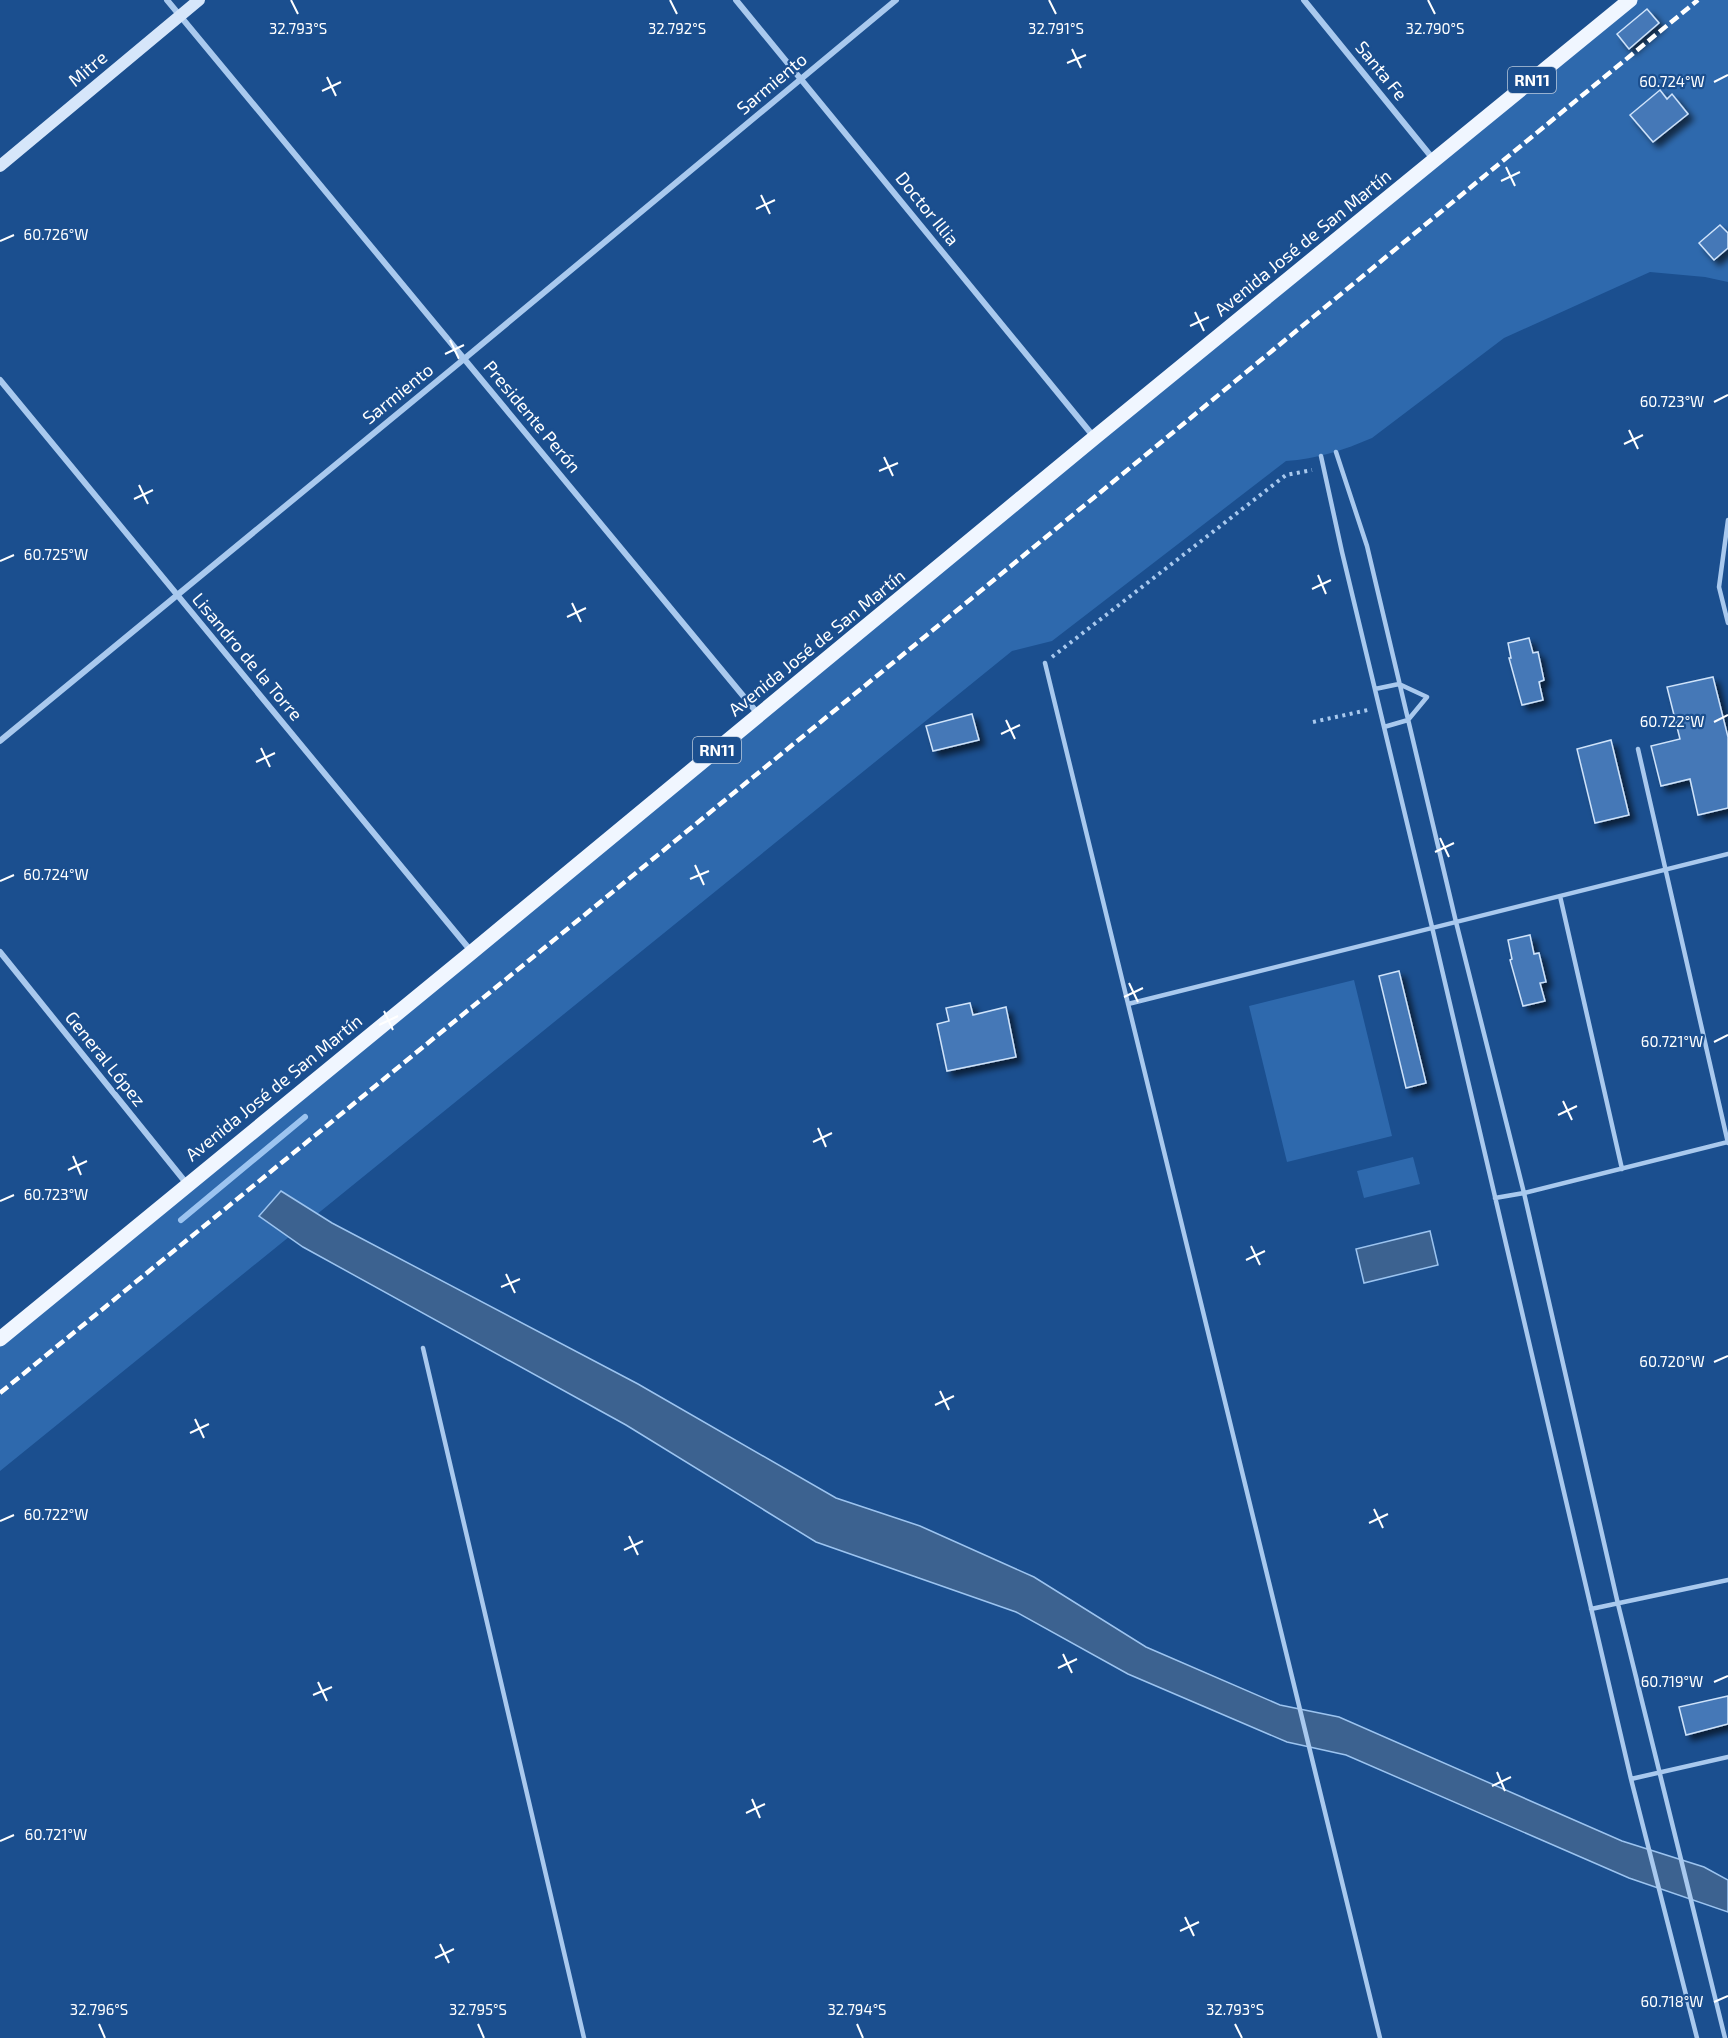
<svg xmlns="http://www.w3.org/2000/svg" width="1728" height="2038" font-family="'Exo 2',sans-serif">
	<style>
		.green { fill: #2e69ad }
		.water { fill: #3c6290; stroke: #9cc4f0; stroke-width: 1.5 }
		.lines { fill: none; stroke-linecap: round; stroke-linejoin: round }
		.stream { stroke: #9cc4f0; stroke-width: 6 }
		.building { fill: #4478b7; stroke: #cfe3fa; stroke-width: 1.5; filter: url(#shadow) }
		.path { stroke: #a9c9ee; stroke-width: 4; stroke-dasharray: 3 4.5; stroke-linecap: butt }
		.lane { stroke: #a9c9ee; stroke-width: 4.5 }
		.street { stroke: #a9c9ee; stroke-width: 6 }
		.secondary { stroke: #d6e6fa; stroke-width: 12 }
		.primary { stroke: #f0f6ff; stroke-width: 15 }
		.rail { stroke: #fff; stroke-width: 4.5; stroke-dasharray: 10 4.5; stroke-linecap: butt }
		.ticks { fill: none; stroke: #fff; stroke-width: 2 }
		.labels { text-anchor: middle; stroke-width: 4.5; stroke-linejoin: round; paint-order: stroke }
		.shield { fill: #1b4f8f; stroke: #bbcadd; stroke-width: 1.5 }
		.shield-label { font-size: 16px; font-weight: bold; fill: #fff }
		.street-label { font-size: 18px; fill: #fff; stroke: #1b4f8f }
		.ticks-label { font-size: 15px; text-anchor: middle; fill: #fff; stroke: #1b4f8f; stroke-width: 4.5; stroke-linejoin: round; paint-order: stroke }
	</style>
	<defs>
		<filter id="shadow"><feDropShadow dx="5.5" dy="5.5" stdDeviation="3" flood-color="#0009"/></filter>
	</defs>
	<rect width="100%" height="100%" fill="#1b4f8f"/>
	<path class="green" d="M1630 0H1728V282L1705 277 1650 272 1504 338 1372 438C1344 450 1317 459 1286 461L1052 641 1012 651 0 1471V1339Z
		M1354 980 1392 1136 1287 1162 1249 1006Z
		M1413 1157 1420 1184 1364 1198 1357 1171Z"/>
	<path class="water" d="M281 1191 332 1223 638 1384 836 1498 920 1526 1034 1577 1146 1647 1280 1705 1339 1717 1622 1841 1704 1867 1728 1880V1912L1629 1878 1346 1755 1287 1742 1128 1674 1016 1612 816 1542 626 1425 303 1247 259 1216Z
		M1430 1231 1438 1265 1364 1283 1356 1249Z"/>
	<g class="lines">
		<path class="stream" d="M181 1220 305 1117"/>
	</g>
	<path class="building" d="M1647 9 1659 23 1629 49 1617 34Z
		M1660 90 1667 99 1672 94 1688 114 1653 142 1630 115Z
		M1720 225 1728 233V248L1714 260 1699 243Z
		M1529 638 1533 653 1538 652 1544 680 1539 682 1543 700 1522 705 1509 658H1511L1508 643Z
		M1713 677 1728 737V808L1698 815 1690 779 1661 786 1651 746 1680 739 1667 687Z
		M972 714 979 740 933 751 926 726Z
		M1611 740 1629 815 1595 823 1577 749Z
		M1530 935 1534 954 1539 953 1546 982 1540 983 1545 1001 1523 1006 1510 960 1512 959 1508 940Z
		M1399 971 1426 1083 1406 1088 1379 976Z
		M970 1003 973 1015 1006 1007 1016 1057 947 1071 937 1024 949 1021 946 1008Z
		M1728 1696V1724L1686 1735 1679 1707Z"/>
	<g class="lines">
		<path class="path" d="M1052 657 1286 475 1312 470
			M1313 722 1368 710"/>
		<path class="lane" d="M1336 452 1367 546 1456 922 1524 1193 1618 1604 1725 2038
			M1321 456 1342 552 1432 927 1631 1779 1697 2038
			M1728 520 1719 587 1728 623
			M1045 663 1380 2038
			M1375 689 1399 684 1427 697 1408 720 1384 727
			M1638 749 1728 1143
			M1560 896 1622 1169
			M1128 1004 1728 854
			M1495 1198 1524 1193 1728 1142
			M423 1348 584 2038
			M1591 1609 1728 1580
			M1631 1779 1728 1757"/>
		<path class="street" d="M167 0 759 715
			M736 0 1094 437
			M1304 0 1434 160
			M0 380 471 951
			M0 741 464 359 896 0
			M0 952 187 1184"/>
		<path class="secondary" d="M0 166 199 0"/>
		<path class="primary" d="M0 1339 472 952 1094 438 1630 0"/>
		<path class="rail" d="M0 1393 955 612 1698 0"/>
	</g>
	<path class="ticks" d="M291 0 298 14M670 0 677 14M1049 0 1056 14M1428 0 1435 14M1072 49 1081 68M1067 63 1086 55M327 77 336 96M1714 82 1728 75M322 91 341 82M1506 167 1515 186M1501 181 1520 172M761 195 770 214M756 209 775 200M0 241 14 235M1195 312 1204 331M1190 326 1209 317M450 340 459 359M445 354 464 345M1714 402 1728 395M1629 430 1638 449M1624 444 1643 435M884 457 893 476M879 471 898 463M139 485 148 504M134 499 153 490M0 561 14 555M1318 575 1326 594M1312 589 1331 580M572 603 581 622M567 617 586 608M1006 720 1015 739M1714 722 1728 715M1001 734 1020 725M261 748 270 767M256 762 275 753M1440 838 1449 857M1435 852 1454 843M695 865 704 885M690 879 709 871M0 881 14 875M1129 983 1138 1002M1124 997 1143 988M384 1011 393 1030M379 1025 398 1016M1714 1042 1728 1035M1563 1101 1572 1120M1558 1115 1577 1106M818 1128 826 1147M813 1142 832 1133M73 1156 81 1175M68 1170 87 1161M0 1201 14 1195M1251 1246 1260 1265M1246 1260 1265 1251M506 1274 515 1293M501 1287 520 1279M1714 1362 1728 1356M940 1391 949 1410M935 1405 954 1396M195 1419 204 1438M190 1433 209 1424M1374 1509 1383 1528M0 1521 14 1515M1369 1523 1388 1514M629 1536 638 1555M624 1550 643 1541M1063 1654 1072 1673M1058 1668 1077 1659M318 1682 327 1701M1714 1682 1728 1676M313 1695 332 1687M1497 1772 1505 1791M1492 1786 1511 1777M752 1799 760 1818M746 1813 765 1804M0 1841 14 1835M1185 1917 1194 1936M1180 1931 1199 1922M440 1944 449 1963M435 1958 454 1949M1714 2002 1728 1996M99 2024 105 2038M478 2024 484 2038M857 2024 863 2038M1235 2024 1242 2038"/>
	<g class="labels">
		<g class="shield">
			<rect x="1508" y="67" width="48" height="26" rx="4.5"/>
			<rect x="693" y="737" width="48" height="26" rx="4.5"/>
		</g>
		<g class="shield-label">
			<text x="1532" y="86">RN11</text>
			<text x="717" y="756">RN11</text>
		</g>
		<g class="street-label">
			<text transform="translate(88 69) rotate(-40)" y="6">Mitre</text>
			<text transform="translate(1381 71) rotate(51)" y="6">Santa Fe</text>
			<text transform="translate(772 84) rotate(-40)" y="6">Sarmiento</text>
			<text transform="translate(927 209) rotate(51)" y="6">Doctor Illia</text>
			<text transform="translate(1303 243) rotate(-39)" y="6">Avenida José de San Martín</text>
			<text transform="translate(398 394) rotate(-39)" y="6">Sarmiento</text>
			<text transform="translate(532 417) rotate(50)" y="6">Presidente Perón</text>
			<text transform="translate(817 643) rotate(-39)" y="6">Avenida José de San Martín</text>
			<text transform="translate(247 657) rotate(50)" y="6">Lisandro de la Torre</text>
			<text transform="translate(105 1059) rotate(51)" y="6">General López</text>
			<text transform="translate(274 1088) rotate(-39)" y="6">Avenida José de San Martín</text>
		</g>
	</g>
	<g class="ticks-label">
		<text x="298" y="34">32.793°S</text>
		<text x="677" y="34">32.792°S</text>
		<text x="1056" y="34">32.791°S</text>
		<text x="1435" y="34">32.790°S</text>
		<text x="1672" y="87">60.724°W</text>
		<text x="56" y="240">60.726°W</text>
		<text x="1672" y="407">60.723°W</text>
		<text x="56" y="560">60.725°W</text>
		<text x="1672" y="727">60.722°W</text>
		<text x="56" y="880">60.724°W</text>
		<text x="1672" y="1047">60.721°W</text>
		<text x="56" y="1200">60.723°W</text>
		<text x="1672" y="1367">60.720°W</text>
		<text x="56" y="1520">60.722°W</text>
		<text x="1672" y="1687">60.719°W</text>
		<text x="56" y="1840">60.721°W</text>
		<text x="1672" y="2007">60.718°W</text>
		<text x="99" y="2015">32.796°S</text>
		<text x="478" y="2015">32.795°S</text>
		<text x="857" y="2015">32.794°S</text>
		<text x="1235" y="2015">32.793°S</text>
	</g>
</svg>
